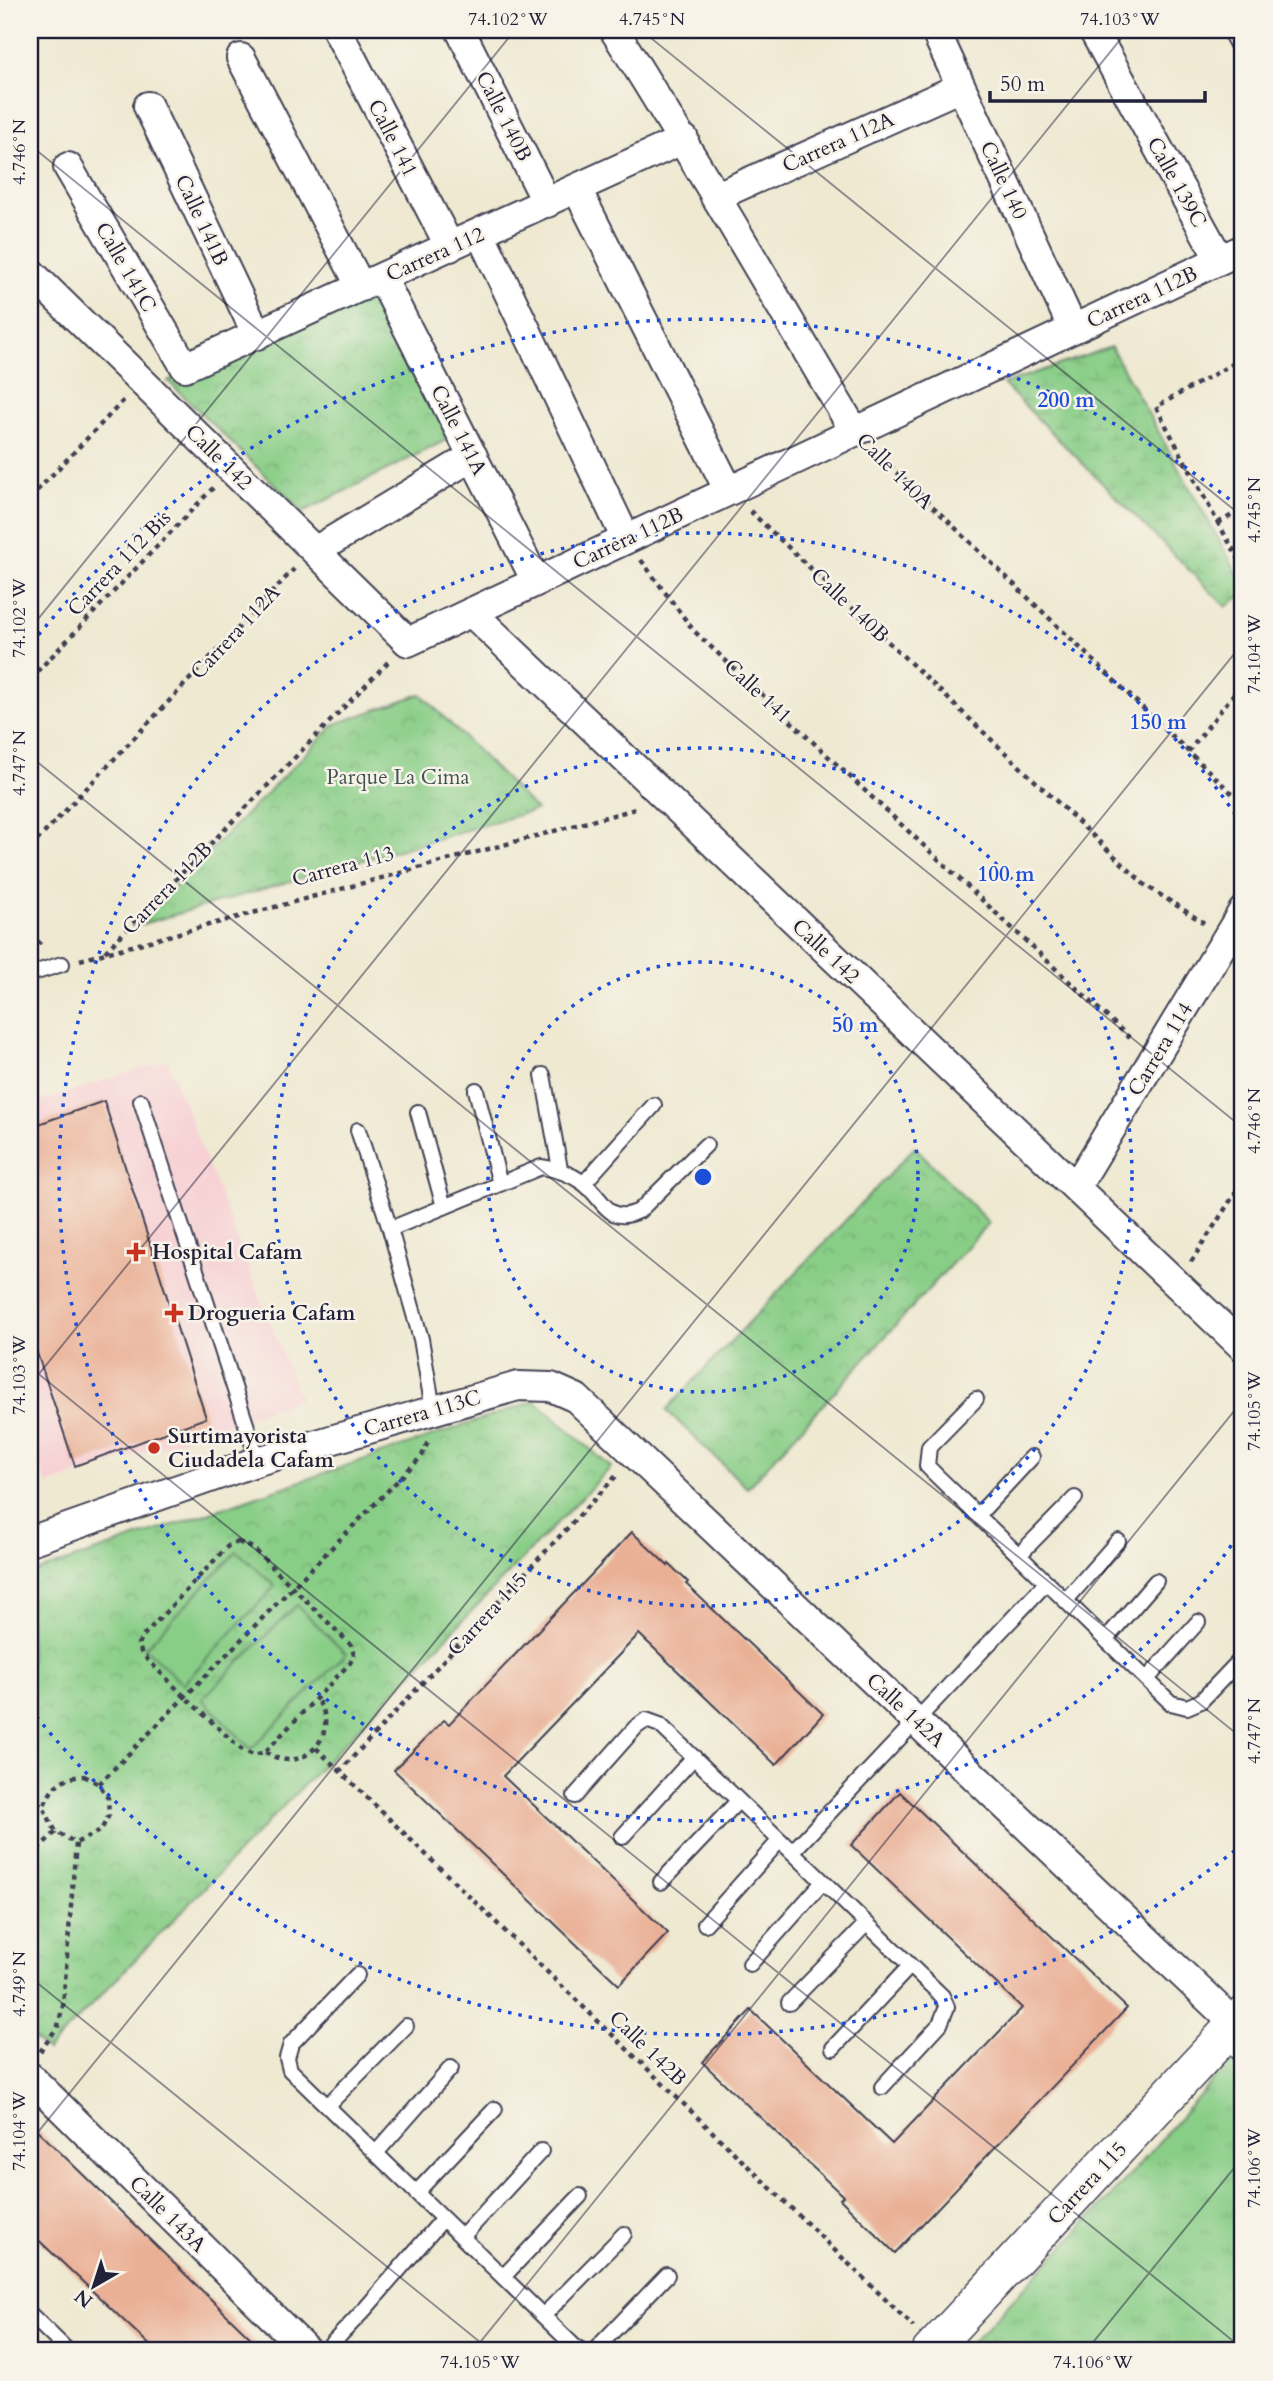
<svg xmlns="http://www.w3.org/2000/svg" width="1273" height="2381" font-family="Cardo,serif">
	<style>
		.built { fill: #f7cfd3 }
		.grass { fill: url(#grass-tufts); stroke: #567861; stroke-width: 2 }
		.wetland { fill: url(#wetland-marsh); stroke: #567861; stroke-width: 2 }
		.park { fill: url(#park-crowns); stroke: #567861; stroke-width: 2 }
		.pitch { fill: #89ce87; stroke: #567861; stroke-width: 2 }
		.building { fill: #eab096 }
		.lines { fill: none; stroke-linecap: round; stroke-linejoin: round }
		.service-casing { stroke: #414052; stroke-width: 18 }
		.minor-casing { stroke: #414052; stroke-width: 32 }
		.tertiary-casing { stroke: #414052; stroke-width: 38 }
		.path { stroke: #414052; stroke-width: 4.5; stroke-dasharray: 5 5; stroke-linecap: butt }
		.service { stroke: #fff; stroke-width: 14 }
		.minor { stroke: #fff; stroke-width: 28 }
		.tertiary { stroke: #fff; stroke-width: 35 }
		.ticks { fill: none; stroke: #22223b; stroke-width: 2; stroke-opacity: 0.45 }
		.ring { fill: none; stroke: #1d4ed8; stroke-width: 3.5; stroke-dasharray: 3.5 7 }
		.poi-dot { fill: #c8321e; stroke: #f7f3e8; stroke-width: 2.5 }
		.labels { text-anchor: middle; stroke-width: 5; stroke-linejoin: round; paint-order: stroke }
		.street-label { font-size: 21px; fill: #22223b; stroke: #f7f3e8 }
		.park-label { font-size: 21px; fill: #415652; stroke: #f7f3e8 }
		.poi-label { font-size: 21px; font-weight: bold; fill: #22223b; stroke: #f7f3e8; text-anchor: start }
		.centre { fill: #1d4ed8; stroke: #f7f3e8; stroke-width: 3.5 }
		.ring-label { font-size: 21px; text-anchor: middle; font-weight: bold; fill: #1d4ed8; stroke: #f7f3e8; stroke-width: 5; stroke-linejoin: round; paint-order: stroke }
		.neatline { fill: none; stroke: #22223b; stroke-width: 2.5 }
		.ticks-label { font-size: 18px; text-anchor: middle; fill: #22223b }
	</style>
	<defs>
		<pattern id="grass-tufts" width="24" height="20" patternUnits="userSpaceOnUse" patternTransform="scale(1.75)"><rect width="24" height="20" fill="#89ce87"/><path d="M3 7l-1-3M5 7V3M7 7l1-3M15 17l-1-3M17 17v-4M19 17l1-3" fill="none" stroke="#76b175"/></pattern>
		<pattern id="wetland-marsh" width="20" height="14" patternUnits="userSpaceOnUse" patternTransform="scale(1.75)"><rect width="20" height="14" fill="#89ce87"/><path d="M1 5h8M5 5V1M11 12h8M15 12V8" fill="none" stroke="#76b175"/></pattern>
		<pattern id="park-crowns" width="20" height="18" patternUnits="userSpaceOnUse" patternTransform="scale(1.75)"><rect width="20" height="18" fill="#89ce87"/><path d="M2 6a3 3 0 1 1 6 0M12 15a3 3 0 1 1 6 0" fill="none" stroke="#76b175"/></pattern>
	</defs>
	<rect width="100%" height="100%" fill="#f7f3e8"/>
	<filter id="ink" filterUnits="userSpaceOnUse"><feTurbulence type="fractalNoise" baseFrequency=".0143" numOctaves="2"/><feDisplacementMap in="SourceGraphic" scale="14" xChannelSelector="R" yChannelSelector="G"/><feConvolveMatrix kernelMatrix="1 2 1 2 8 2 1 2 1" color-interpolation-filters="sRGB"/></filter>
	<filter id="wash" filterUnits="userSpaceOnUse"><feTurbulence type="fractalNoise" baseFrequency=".00686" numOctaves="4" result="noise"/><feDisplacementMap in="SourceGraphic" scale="28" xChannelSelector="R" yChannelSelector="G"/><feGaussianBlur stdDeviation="1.57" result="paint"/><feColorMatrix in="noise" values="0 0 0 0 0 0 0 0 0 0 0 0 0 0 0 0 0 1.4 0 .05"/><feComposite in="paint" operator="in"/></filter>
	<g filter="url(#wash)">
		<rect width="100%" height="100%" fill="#efe9d2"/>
		<path class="built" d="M167 1060 300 1399 47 1485 30 1441V1105Z"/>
		<path class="grass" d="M1243 2046V2351H964L1120 2186Z"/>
		<path class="wetland" d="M1111 347 1243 583V594L1226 607 1003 384Z"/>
		<path class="park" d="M371 286 454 436 303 512 168 381Z
			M421 694 536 810 136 926 335 724Z
			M915 1147 989 1223 747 1488 666 1410Z
			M535 1401 611 1467 47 2051 30 2035V1574Z"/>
		<path class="pitch" d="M237 1551 275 1586 183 1684 145 1648Z
			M297 1605 346 1654 251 1749 202 1699Z"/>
		<g id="blocks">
			<path class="building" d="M104 1101 206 1418 75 1466 30 1332V1127Z
				M632 1532 668 1566 669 1564 688 1582 686 1584 823 1714 776 1765 639 1634 503 1776 668 1933 619 1985 394 1770 444 1720 449 1724Z
				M900 1792 1127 2008 895 2253 840 2199 843 2196 702 2062 751 2010 892 2144 1022 2008 851 1845Z
				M30 2123 264 2351H156L30 2232Z"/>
		</g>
	</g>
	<g filter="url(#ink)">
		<use href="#blocks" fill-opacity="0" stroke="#414052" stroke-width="2"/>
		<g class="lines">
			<defs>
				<path id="service" d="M30 974 62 964
					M543 1075 560 1169
					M476 1090 500 1184
					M141 1101 258 1461
					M418 1112 444 1207
					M358 1130 390 1229 421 1339 433 1409
					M584 1183 654 1105
					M390 1229 541 1167C557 1169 569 1173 582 1182 605 1198 606 1226 639 1211L706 1145
					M976 1399 929 1447 927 1466 937 1476 1171 1703 1187 1707 1201 1701 1242 1658
					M978 1515 1032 1457
					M1019 1555 1075 1498
					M1066 1600 1118 1541
					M1106 1639 1156 1581
					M1147 1679 1198 1622
					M575 1796 636 1727 646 1720 660 1725 942 1996 947 2007 940 2024 882 2087
					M622 1837 694 1757
					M792 1852 1047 1582
					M661 1882 738 1801
					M705 1924 780 1840
					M750 1964 823 1882
					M357 1975 291 2044 287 2058 290 2070 574 2346 583 2351
					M789 2003 866 1924
					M1225 2035 1243 2059
					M833 2048 910 1966
					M327 2106 406 2026
					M376 2153 451 2068
					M416 2193 495 2109
					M462 2237 541 2151
					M503 2277 580 2196
					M30 2314 68 2351
					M543 2316 624 2234
					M325 2351 365 2309 443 2219
					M594 2351 667 2275"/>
				<path id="minor" d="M337 30 450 247
					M460 30 547 203
					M614 30C698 162 775 298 855 432
					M935 30 1073 329
					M1093 30 1220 260
					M1237 30 1243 41
					M241 58 361 287
					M148 106 257 335
					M68 167 185 367 684 139
					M577 189 729 491
					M715 197 961 87
					M480 233 626 539
					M30 272 408 642 1243 249
					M382 278 536 581
					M315 551 473 456
					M471 612 1243 1347
					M1076 1187 1243 911
					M30 1541 258 1461 518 1386 551 1387 576 1398 1235 2024
					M30 2077 307 2351"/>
				<path id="tertiary" d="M930 2351 1243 2015"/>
			</defs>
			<use href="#service" class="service-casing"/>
			<use href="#minor" class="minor-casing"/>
			<use href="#tertiary" class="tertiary-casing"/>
			<path class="path" d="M1243 358 1156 407 1218 523 1243 566
				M875 451 1243 804
				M30 498 124 400
				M750 511 1145 885 1204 923
				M1218 523 1243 509
				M641 560 694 631 1132 1040
				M30 679 213 488
				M1188 752 1243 682
				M30 848 294 569
				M30 934 44 947
				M105 952 390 660
				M80 960 639 808
				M1191 1262 1243 1181
				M238 1542 253 1548 351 1645 354 1655 350 1663 265 1752 253 1755 241 1749 185 1697 142 1654 138 1644 144 1635 228 1546Z
				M316 1748 914 2327
				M265 1752C270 1754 275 1758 281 1759 306 1765 331 1739 324 1714 323 1708 319 1703 316 1698
				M339 1772 618 1474
				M84 1776 99 1784 108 1798 109 1815 101 1830 76 1843 56 1832 43 1807C54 1785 58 1778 84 1776Z
				M99 1784 422 1456 429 1439
				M30 1795 43 1807
				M30 1856 56 1832
				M40 2052 58 2026 63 2006 76 1843"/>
			<use href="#service" class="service"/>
			<use href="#minor" class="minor"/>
			<use href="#tertiary" class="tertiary"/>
		</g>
	</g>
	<path class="ticks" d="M641 30 1243 517M30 145 1243 1128M30 629 515 30M30 756 1243 1739M30 1367 1243 2349M30 1385 1128 30M30 1977 491 2351M30 2142 1243 643M473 2351 1243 1400M1086 2351 1243 2157"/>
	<g class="ring">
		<circle cx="703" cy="1177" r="215"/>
		<circle cx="703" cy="1177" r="429"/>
		<path d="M1243 1528A644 644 0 1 1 1243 826"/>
		<path d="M1243 1844A858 858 0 0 1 32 1711M32 643A858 858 0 0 1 1243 510"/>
	</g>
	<g class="poi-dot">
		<path d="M132.5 1241.5h7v7h7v7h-7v7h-7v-7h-7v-7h7z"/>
		<path d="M170.5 1302.5h7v7h7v7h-7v7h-7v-7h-7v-7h7z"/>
		<circle cx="154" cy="1448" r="7"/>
	</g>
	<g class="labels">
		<g class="street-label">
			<text transform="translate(504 116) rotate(63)" y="7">Calle 140B</text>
			<text transform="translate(393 138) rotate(63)" y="7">Calle 141</text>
			<text transform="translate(838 142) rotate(-24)" y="7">Carrera 112A</text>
			<text transform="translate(1004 180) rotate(65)" y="7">Calle 140</text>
			<text transform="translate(1177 182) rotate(61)" y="7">Calle 139C</text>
			<text transform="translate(202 220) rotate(65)" y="7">Calle 141B</text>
			<text transform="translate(435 254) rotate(-24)" y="7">Carrera 112</text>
			<text transform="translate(126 267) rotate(60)" y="7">Calle 141C</text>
			<text transform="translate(1142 297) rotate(-25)" y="7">Carrera 112B</text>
			<text transform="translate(459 430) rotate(63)" y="7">Calle 141A</text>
			<text transform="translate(219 457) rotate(44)" y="7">Calle 142</text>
			<text transform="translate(895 471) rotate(45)" y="7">Calle 140A</text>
			<text transform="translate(628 538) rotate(-25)" y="7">Carrera 112B</text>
			<text transform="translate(119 563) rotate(-46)" y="7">Carrera 112 Bis</text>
			<text transform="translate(850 605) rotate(43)" y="7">Calle 140B</text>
			<text transform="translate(235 632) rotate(-47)" y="7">Carrera 112A</text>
			<text transform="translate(758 691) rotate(43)" y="7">Calle 141</text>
			<text transform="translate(343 866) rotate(-15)" y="7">Carrera 113</text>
			<text transform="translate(167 888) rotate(-46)" y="7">Carrera 112B</text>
			<text transform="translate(826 951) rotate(43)" y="7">Calle 142</text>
			<text transform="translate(1160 1049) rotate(-59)" y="7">Carrera 114</text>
			<text transform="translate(422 1413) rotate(-16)" y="7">Carrera 113C</text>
			<text transform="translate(487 1614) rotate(-47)" y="7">Carrera 115</text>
			<text transform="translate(906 1710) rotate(43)" y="7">Calle 142A</text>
			<text transform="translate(648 2048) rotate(44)" y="7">Calle 142B</text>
			<text transform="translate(1087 2183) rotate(-47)" y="7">Carrera 115</text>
			<text transform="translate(168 2214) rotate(45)" y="7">Calle 143A</text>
		</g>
		<g class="park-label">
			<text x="398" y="784">Parque La Cima</text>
		</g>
		<g class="poi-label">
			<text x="152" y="1259">Hospital Cafam</text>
			<text x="188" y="1320">Drogueria Cafam</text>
			<text x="168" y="1443">Surtimayorista<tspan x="168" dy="24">Ciudadela Cafam</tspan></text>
		</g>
	</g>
	<circle cx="703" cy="1177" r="10" class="centre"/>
	<g class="ring-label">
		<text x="1066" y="407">200 m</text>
		<text x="1158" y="729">150 m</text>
		<text x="1006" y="881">100 m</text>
		<text x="855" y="1032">50 m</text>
	</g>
	<rect width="1273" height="2381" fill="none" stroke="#f7f3e8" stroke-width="77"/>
	<g transform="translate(94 2286) rotate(219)" stroke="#f7f3e8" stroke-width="5" paint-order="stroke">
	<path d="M0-5L12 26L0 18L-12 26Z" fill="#22223b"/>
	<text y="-10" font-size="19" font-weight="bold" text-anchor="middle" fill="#22223b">N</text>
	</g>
	<path d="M990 91v10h215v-10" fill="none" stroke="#22223b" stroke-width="3.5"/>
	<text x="1000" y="91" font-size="21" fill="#22223b" stroke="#f7f3e8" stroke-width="5" paint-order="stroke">50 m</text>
	<rect x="38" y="38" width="1196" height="2304" class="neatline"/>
	<g class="ticks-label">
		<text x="508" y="25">74.102°W</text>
		<text x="652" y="25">4.745°N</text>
		<text x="1120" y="25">74.103°W</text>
		<text transform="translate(19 152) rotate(-90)" y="6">4.746°N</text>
		<text transform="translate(1254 510) rotate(-90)" y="6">4.745°N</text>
		<text transform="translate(19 618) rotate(-90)" y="6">74.102°W</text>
		<text transform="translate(1254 654) rotate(-90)" y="6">74.104°W</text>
		<text transform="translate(19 763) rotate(-90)" y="6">4.747°N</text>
		<text transform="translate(1254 1121) rotate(-90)" y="6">4.746°N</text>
		<text transform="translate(19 1375) rotate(-90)" y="6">74.103°W</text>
		<text transform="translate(1254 1411) rotate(-90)" y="6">74.105°W</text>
		<text transform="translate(1254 1731) rotate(-90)" y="6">4.747°N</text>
		<text transform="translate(19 1984) rotate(-90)" y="6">4.749°N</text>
		<text transform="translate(19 2131) rotate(-90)" y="6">74.104°W</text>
		<text transform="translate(1254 2168) rotate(-90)" y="6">74.106°W</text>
		<text x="480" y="2368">74.105°W</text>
		<text x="1093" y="2368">74.106°W</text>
	</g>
</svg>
